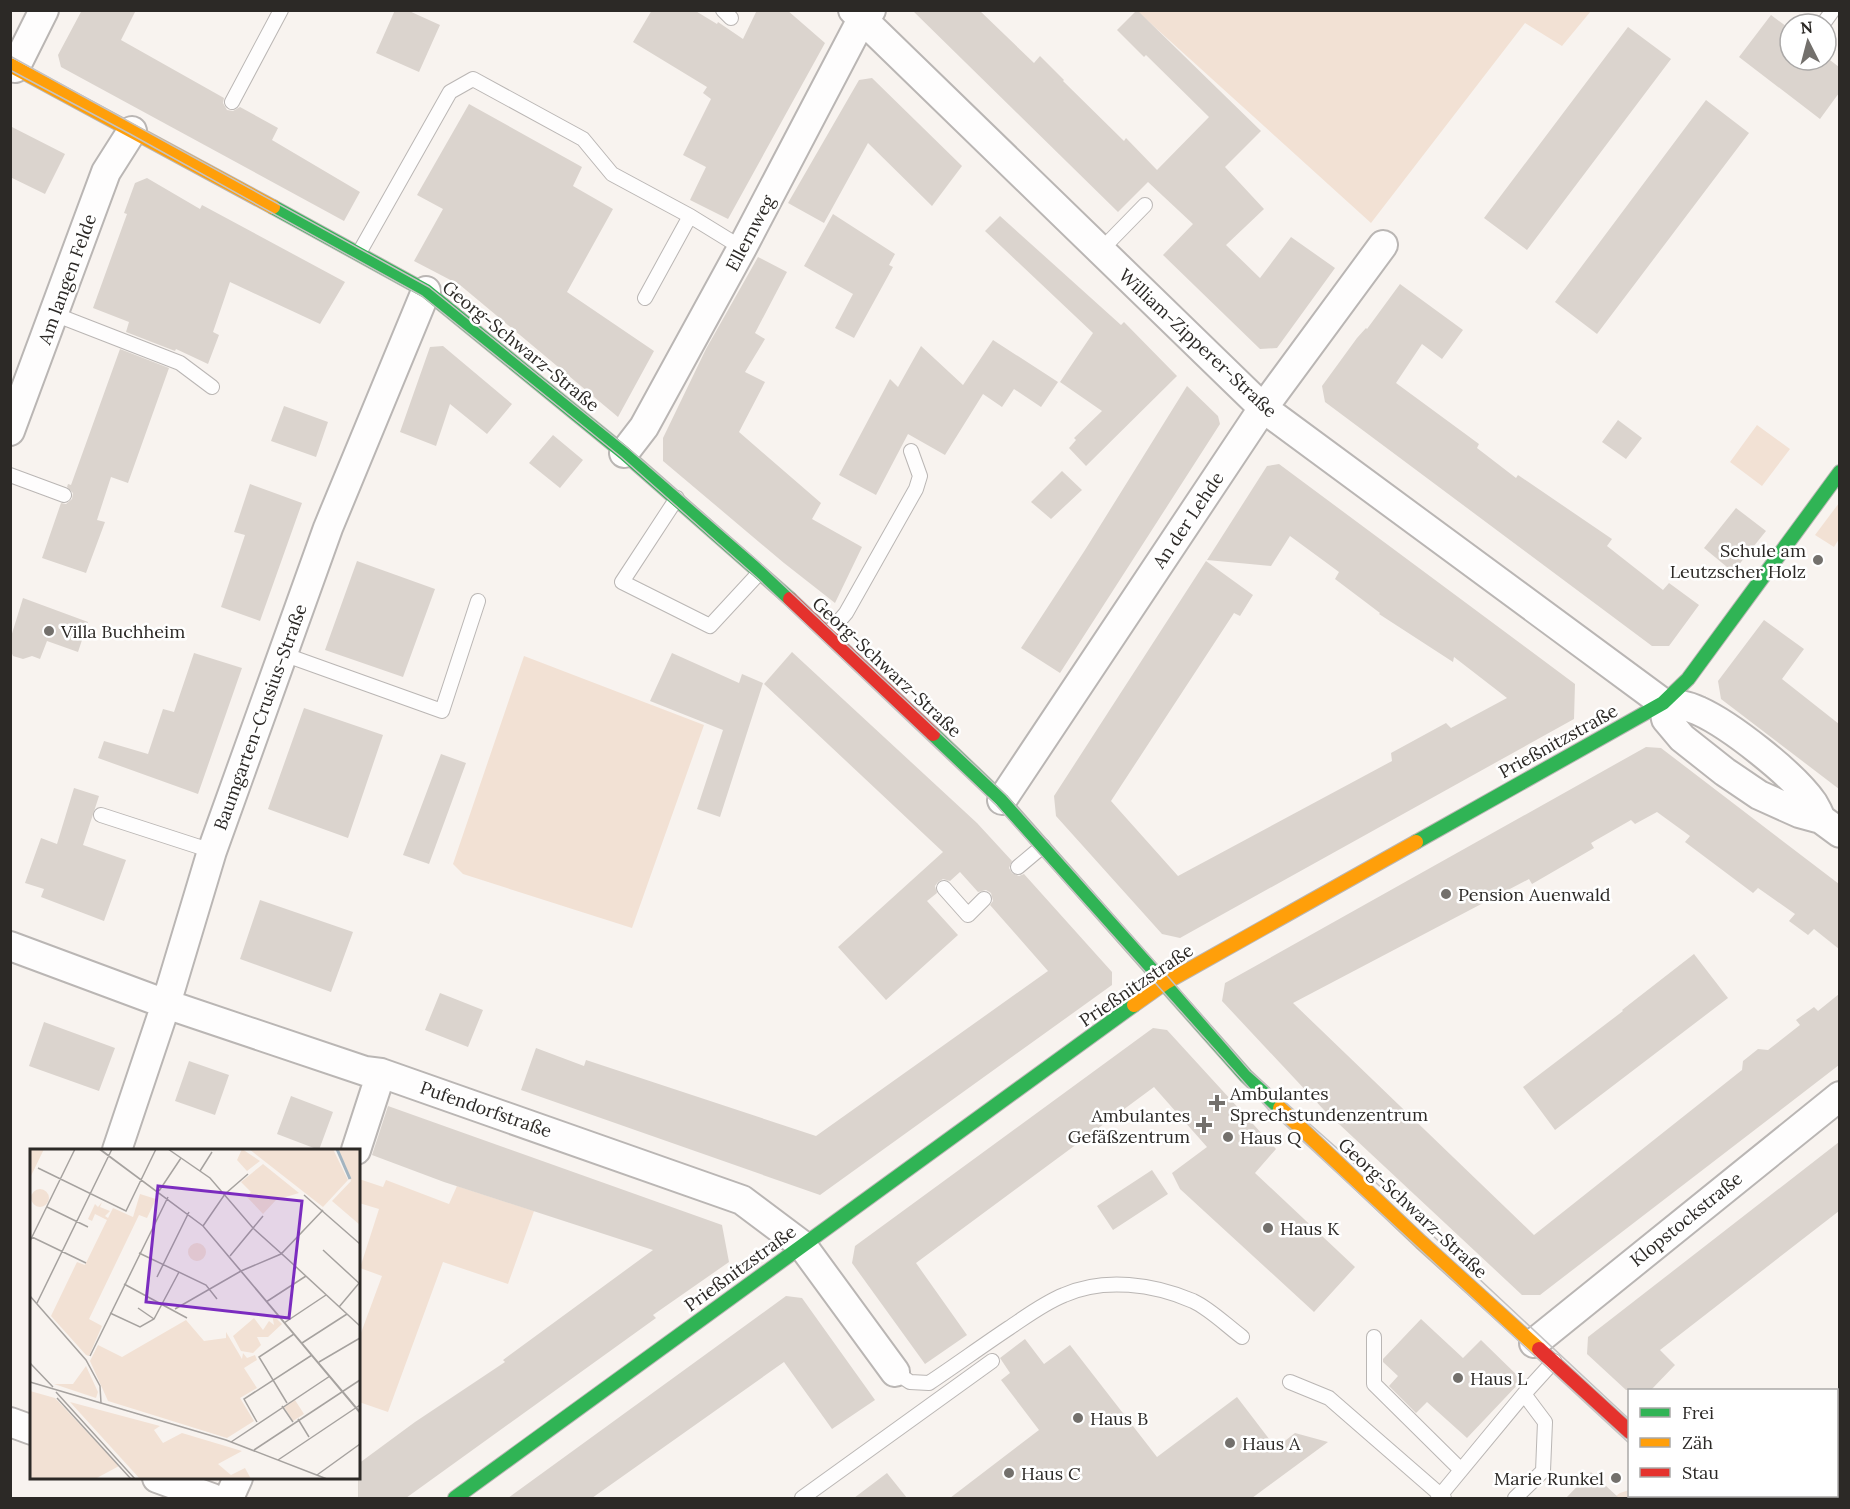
<svg xmlns="http://www.w3.org/2000/svg" width="1850" height="1509" font-family="Lora,serif">
  <style>
    .green { fill: #f2e1d4 }
    .building { fill: #dbd4ce }
    .lines { fill: none; stroke-linecap: round; stroke-linejoin: round }
    .lane-casing { stroke: #bab6b4; stroke-width: 16 }
    .street-casing { stroke: #bab6b4; stroke-width: 32 }
    .fast-casing { stroke: #bab6b4; stroke-width: 16 }
    .slow-casing { stroke: #bab6b4; stroke-width: 16 }
    .jam-casing { stroke: #bab6b4; stroke-width: 16 }
    .lane { stroke: #fefdfd; stroke-width: 14 }
    .street { stroke: #fefdfd; stroke-width: 28 }
    .fast { stroke: #30b455; stroke-width: 14 }
    .slow { stroke: #ff9f0a; stroke-width: 14 }
    .jam { stroke: #e5322d; stroke-width: 14 }
    .tram { stroke: #c5c3c3; stroke-width: 1.5 }
    .poi-dot { fill: #73706c; stroke: #fff; stroke-width: 2 }
    .labels { text-anchor: middle; dominant-baseline: central; stroke-width: 5; stroke-linejoin: round; paint-order: stroke }
    .street-label { font-size: 18px; fill: #2c2926; stroke: #fff }
    .poi-label { font-size: 18px; fill: #2c2926; stroke: #fff; text-anchor: start }
    .inset-river { fill: none; stroke: #a3b4c0; stroke-width: 3 }
    .inset-road { fill: none; stroke: #a6a29f; stroke-width: 1.5 }
    .view { fill: #7b2cbf; fill-opacity: 0.15; stroke: #7b2cbf; stroke-width: 3 }
    .inset-edge { fill: none; stroke: #2c2926; stroke-width: 3 }
  </style>
  <rect width="100%" height="100%" fill="#f8f3ef"/>
  <path class="green" d="M1137,11h454l-29,35 -37,-23 -154,200z
    M1757,425l33,24 -28,37 -32,-24z
    M1839,503v36l-5,8 -19,-12z
    M524,656l180,69 -72,203 -169,-54 -10,-10z
    M359,1179l24,8 3,-7 63,24 8,-18 77,25 -26,73 -65,-22 -55,150 -29,-10 -1,-61 24,-65 -22,-8 19,-59 -20,-6z
    M1629,1490l1,6h18l3,2h-38l7,-5z"/>
  <path class="building" d="M82,10h54l-15,30 103,58 -1,5 4,7 6,1 7,-4 38,21 -6,12 88,52 -16,29 -283,-154 -3,-12z
    M395,10h12l33,15 -21,47 -43,-19z
    M652,10h42l23,14 1,-2 25,17 14,-29h30l38,33 -97,176 -38,-19 16,-33 -23,-12 28,-56 -8,-6 4,-6 -74,-45z
    M912,10h67l55,53 6,-7 24,24 -1,1 61,60 2,-3 31,32 52,-53 -63,-62 -2,2 -27,-27 20,-20 124,121 -36,36 39,42 -38,36 34,33 31,-41 44,31 -58,80 -17,1 -97,-94 30,-31 -45,-42 -30,30z
    M1771,15l19,14v31h36v-3l13,10v26l-19,26 -81,-62z
    M1628,27l43,32 -144,191 -43,-32z
    M872,78l90,88 -30,40 -64,-63 -44,80 -36,-20 71,-123z
    M1706,100l43,33 -152,201 -42,-32z
    M469,104l113,63 -9,19 40,23 -46,83 87,59 -36,66 -158,-132 -46,-24 29,-52 -26,-14z
    M10,126l55,28 -20,40 -35,-17z
    M147,178l53,31 2,-4 143,77 -25,42 -90,-42 -17,50 6,3 -11,29 -32,-15 -1,2 -49,-19 3,-10 -36,-14 34,-94 -3,-1 11,-30z
    M833,214l62,40 -6,11 4,2 -39,71 -19,-10 18,-34 -49,-28z
    M1000,216l121,109 3,-3 53,54 -91,90 -17,-18 7,-8 -2,-2 28,-27 -42,-29 33,-49 -108,-102z
    M758,257l29,15 -32,61 10,6 -20,33 20,10 -26,50 82,71 -9,16 50,28 -27,56 -51,-40 -121,-102v-23l43,-89z
    M1400,284l63,46 -21,29 -20,-15 -26,39 83,61 -2,4 39,30 2,-3 94,64 -5,7 56,44 6,-7 30,22 -30,41h-17l-327,-244 -3,-16 35,-48 9,-10 1,1z
    M993,340l65,42 -17,25 -27,-18 -12,18 -19,-13 -38,61 -37,-21 -32,61 -37,-20 51,-96 8,8 23,-41 42,39z
    M443,346l69,58 -25,30 -37,-30 -14,42 -36,-14 30,-85z
    M120,349l49,19 -41,115 -17,-6 -14,43 8,2 -19,51 -44,-15 19,-55 5,1 6,-5 1,-6 -6,-6 1,-3 3,1z
    M1187,386l31,30 2,8 -160,249 -39,-25 64,-98z
    M284,406l44,16 -12,35 -45,-16z
    M1618,420l24,18 -16,21 -24,-17z
    M553,435l30,25 -23,28 -31,-25z
    M1279,464l296,220 -1,35 -394,219 -18,-4 -106,-118 -2,-20 152,-235 47,34 -13,21 -6,-3 -123,188 67,75 214,-115 -1,-8 55,-30 5,5 56,-30 -53,-41 -1,5 -74,-48 1,-1 -45,-34 4,-7 -49,-36 -19,30 -64,-6 60,-94z
    M1062,471l20,19 -31,29 -20,-17z
    M250,484l52,19 -42,118 -39,-14 24,-72 -11,-3z
    M1736,508l30,23 -33,41 -29,-24z
    M357,561l78,28 -32,88 -78,-27z
    M23,598l65,24 -10,30 -31,-11 -7,18 -8,-3 -9,3 -10,-3 -3,-7v-9z
    M1764,620l40,29 -22,30 57,45v65l-118,-90 -3,-18z
    M792,652l185,171 35,38 -3,7 3,5 7,3 5,-2 88,98v13l-292,210 -299,-105 15,-42 48,18 2,-6 230,76 232,-165 -58,-66 3,-4 -2,-8 -5,-3 -8,2 -18,-20 -10,9 -7,-2 -5,3 -3,4 2,7 -10,8 31,34 -72,65 -48,-53 105,-95 -179,-168z
    M194,653l48,15 -44,126 -100,-36 6,-17 44,13 15,-45 11,3z
    M672,653l67,30 3,-9 21,9 -43,134 -23,-8 26,-79 -73,-29z
    M304,708l79,27 -35,103 -80,-29z
    M1646,747l15,1 178,136v65l-25,-20 -6,6 -19,-14 6,-7 -37,-26 -5,5 -68,-51 5,-6 -33,-24 -22,12 -4,-4 -40,23 3,5 -62,36 -3,-5 -236,124 241,232 208,-165 1,-9 15,-12 10,1 32,-25 -4,-5 18,-13 4,4 21,-17v71l-299,230h-18l-198,-185 -102,-109 3,-18z
    M441,754l25,9 -37,101 -26,-9z
    M74,788l25,8 -16,49 43,15 -22,61 -63,-24 3,-8 -19,-6 16,-45 16,6z
    M260,900l93,32 -22,60 -91,-33z
    M1694,954l34,44 -173,132 -32,-43 100,-76 -1,-1z
    M440,993l43,17 -15,37 -43,-17z
    M44,1022l71,26 -16,43 -70,-25z
    M1153,1028l14,2 109,119 -21,24 100,94 -41,45 -134,-123 -8,-16 35,-26 -53,-60 -238,176 51,72 -42,29 -73,-101 3,-17z
    M189,1061l40,14 -14,40 -40,-14z
    M291,1096l42,16 -14,38 -42,-16z
    M388,1106l334,119 7,37 -76,53 3,3 -250,180h-48v-34l57,-42 90,-60 -2,-2 150,-110 -209,-68 -72,-27z
    M1839,1142v69l-179,139 15,15 -24,25h-25l-39,-36 1,-17z
    M1152,1170l16,24 -55,36 -16,-24z
    M786,1296l16,2 73,102 -43,29 -48,-67 -192,136h-84z
    M1421,1319l42,39 18,-18 41,40 -55,58 -40,-36 -11,11 -27,-27 9,-10 -15,-14v-3z
    M1025,1339l19,25 26,-19 87,112 80,-60 39,51 19,-15 33,9 -76,56h-302l89,-68 -38,-50 9,-7 -10,-15z
    M1591,1472l28,26h-53z
    M887,1473l20,25h-53z"/>
  <g class="lines">
    <defs>
      <path id="lane" d="M723,10l8,8
        M1823,24l10,-14
        M232,102l49,-92
        M1101,250l44,-45
        M359,253l91,-161 23,-13 110,60 29,35 78,42 52,32
        M645,298l45,-82
        M54,314l126,49 32,24
        M10,475l54,20
        M677,498l-55,84 88,44 49,-53
        M828,634l18,-21 70,-124 4,-13 -9,-25
        M283,654l159,57 36,-110
        M101,815l111,36
        M1018,867l25,-21
        M944,888l24,27 16,-16
        M1374,1337v47l87,86
        M895,1372l15,10 19,1c27,-18 53,-37 80,-55 18,-12 35,-25 55,-33 40,-18 90,-11 129,6 17,8 33,24 49,36
        M1290,1382l39,16 115,100
        M802,1498l190,-137
        M1438,1498l86,-104 30,-33
        M1515,1498l28,-27 2,-49 -21,-28"/>
      <path id="street" d="M853,10l410,398 400,295c12,1 24,2 36,8 31,14 94,63 114,92 3,5 6,11 8,16
        M15,68l29,-58
        M10,431l96,-259 26,-41
        M624,453l20,-26 98,-179 120,-229 9,-9
        M1663,703l3,16 16,19 43,34 34,23 40,18 22,6 19,14
        M1002,800l261,-392 120,-163
        M10,946l156,58 199,67 16,2 361,127 60,45 93,127
        M117,1150l49,-146 46,-153 116,-323 98,-237
        M356,1150l25,-77
        M1534,1343l306,-247
        M10,1422l22,8
        M157,1478l55,20
        M229,1498l9,-20"/>
      <path id="fast" d="M273,207l153,84 198,162 166,146
        M933,734l69,66 244,276 34,32
        M1416,842l247,-139 25,-24 152,-207
        M455,1498l679,-493"/>
      <path id="slow" d="M10,65l263,142
        M1134,1005l31,-22 251,-141
        M1280,1108l141,134 118,107
        M1697,1496l3,2"/>
      <path id="jam" d="M790,599l143,135
        M1539,1349l91,83"/>
    </defs>
    <use href="#lane" class="lane-casing"/>
    <use href="#street" class="street-casing"/>
    <use href="#fast" class="fast-casing"/>
    <use href="#slow" class="slow-casing"/>
    <use href="#jam" class="jam-casing"/>
    <use href="#lane" class="lane"/>
    <use href="#street" class="street"/>
    <use href="#fast" class="fast"/>
    <use href="#slow" class="slow"/>
    <use href="#jam" class="jam"/>
    <path class="tram" d="M10,56l419,231 199,161 131,114 247,233 165,185 79,91 133,118 247,231
      M10,70l120,64 292,162 199,161 135,120 240,228 272,304 362,335
      M1684,1496l4,2
      M1710,1496l3,2"/>
  </g>
  <g class="poi-dot">
    <circle cx="1818" cy="560" r="6"/>
    <circle cx="49" cy="631" r="6"/>
    <circle cx="1446" cy="894" r="6"/>
    <path d="M1214 1094h6v6h6v6h-6v6h-6v-6h-6v-6h6z"/>
    <path d="M1201 1116h6v6h6v6h-6v6h-6v-6h-6v-6h6z"/>
    <circle cx="1228" cy="1137" r="6"/>
    <circle cx="1268" cy="1228" r="6"/>
    <circle cx="1458" cy="1378" r="6"/>
    <circle cx="1078" cy="1418" r="6"/>
    <circle cx="1230" cy="1443" r="6"/>
    <circle cx="1009" cy="1473" r="6"/>
    <circle cx="1616" cy="1478" r="6"/>
  </g>
  <g class="labels">
    <g class="street-label">
      <text transform="translate(750 233) rotate(-62)">Ellernweg</text>
      <text transform="translate(67 279) rotate(-70)">Am langen Felde</text>
      <text transform="translate(1198 343) rotate(43)">William-Zipperer-Straße</text>
      <text transform="translate(521 346) rotate(39)">Georg-Schwarz-Straße</text>
      <text transform="translate(1188 520) rotate(-56)">An der Lehde</text>
      <text transform="translate(887 667) rotate(43)">Georg-Schwarz-Straße</text>
      <text transform="translate(260 717) rotate(-70)">Baumgarten-Crusius-Straße</text>
      <text transform="translate(1558 741) rotate(-29)">Prießnitzstraße</text>
      <text transform="translate(1136 985) rotate(-34)">Prießnitzstraße</text>
      <text transform="translate(486 1109) rotate(19)">Pufendorfstraße</text>
      <text transform="translate(1413 1208) rotate(43)">Georg-Schwarz-Straße</text>
      <text transform="translate(1686 1219) rotate(-39)">Klopstockstraße</text>
      <text transform="translate(740 1268) rotate(-36)">Prießnitzstraße</text>
    </g>
    <g class="poi-label">
      <text x="1806" y="550" text-anchor="end">Schule am<tspan x="1806" dy="21">Leutzscher Holz</tspan></text>
      <text x="61" y="631">Villa Buchheim</text>
      <text x="1458" y="894">Pension Auenwald</text>
      <text x="1230" y="1093">Ambulantes<tspan x="1230" dy="21">Sprechstundenzentrum</tspan></text>
      <text x="1190" y="1115" text-anchor="end">Ambulantes<tspan x="1190" dy="21">Gefäßzentrum</tspan></text>
      <text x="1240" y="1137">Haus Q</text>
      <text x="1280" y="1228">Haus K</text>
      <text x="1470" y="1378">Haus L</text>
      <text x="1090" y="1418">Haus B</text>
      <text x="1242" y="1443">Haus A</text>
      <text x="1021" y="1473">Haus C</text>
      <text x="1604" y="1478" text-anchor="end">Marie Runkel</text>
    </g>
  </g>
  <g transform="translate(30 1149)">
    <rect width="330" height="330" fill="#f8f3ef"/>
    <path d="M0,0h14l-14,29zM212,0l18,12 -13,10 -10,-11zM219,0h84l15,31 -25,27zM308,0h22v76l-28,-24 19,-20zM233,15l36,29 -23,7 -13,14 -17,-18 5,-4 -10,-10zM1 49a9 9 0 1 1 18 0a9 9 0 1 1-18 0ZM110,45l16,5 -9,19 -8,-3 -50,104 13,7 -13,30 -3,-1 -35,-39 26,-54 8,3 22,-45 -12,-6 -3,7 -4,-2 7,-15 3,3 4,-5 -2,5 10,4 -5,5 3,2 5,-10 20,9zM158 103a9 9 0 1 1 18 0a9 9 0 1 1-18 0ZM242,165l10,10 -14,13h-11l4,8 -8,8 -12,-2 -8,-15 21,-18 9,12 6,-9 5,4zM156,171l18,21 22,-3v-6l16,27 1,-6 4,5 8,-3 2,5 -13,8 13,20 -17,10 14,23 -27,17 -119,-37 -18,-40 8,-16 24,12zM56,217l12,26 -2,6 -42,-14h19zM0,242l25,7 64,68 -24,13h-65zM265,251l9,14 -11,7 -9,-14zM40,253l90,24 -6,4 9,13 19,-10 60,18 -24,13 13,11 14,-7 6,11h-111z" fill="#f2e1d4"/>
    <path class="inset-river" d="M307,0l13,30"/>
    <path class="inset-road" d="M69,0l104,77 157,187M70,0l103,77 157,186M138,0l42,29 43,50 40,36M8,19l88,43 30,-62M170,22l12,-19M129,42l22,-33M274,46l56,49M17,58l41,20M173,77l22,-32 23,-20M2,88l54,26M0,92l45,-92M293,101l37,34M109,104l67,32 11,14M252,105l78,72M200,107l33,-40M127,128l32,-65M94,135l63,34M0,147l56,64 14,26 1,17M236,153l40,-26M7,154l75,-154M309,158l21,-25M108,159l16,11M145,160l66,-38 40,-17 42,-44M80,164l30,14 14,-8 25,-47M254,174l42,-28M272,194l45,-29M60,207l78,-159M289,213l41,-24M0,214l23,24M0,233l196,58 101,39M26,243l79,87M27,249l74,81M257,254l-28,-46 35,-23M252,257l11,16M268,270l11,18M227,273l-13,-23 68,-44M201,293l99,-66M224,301l106,-70M248,311l82,-55M287,326l43,-31"/>
    <path class="view" d="M128,37l144,15 -13,117 -143,-16z"/>
    <rect width="330" height="330" class="inset-edge"/>
  </g>
  <rect width="1850" height="1509" fill="none" stroke="#2c2926" stroke-width="24"/>
  <rect x="1628" y="1389" width="210" height="108" fill="#ffffff" stroke="#aba9a8" stroke-width="1.5"/>
  <rect x="1640" y="1408" width="30" height="9" fill="#30b455" stroke="#aba9a8" stroke-width="1.5"/>
  <text x="1682" y="1419" font-size="18" fill="#2c2926">Frei</text>
  <rect x="1640" y="1438" width="30" height="9" fill="#ff9f0a" stroke="#aba9a8" stroke-width="1.5"/>
  <text x="1682" y="1449" font-size="18" fill="#2c2926">Zäh</text>
  <rect x="1640" y="1468" width="30" height="9" fill="#e5322d" stroke="#aba9a8" stroke-width="1.5"/>
  <text x="1682" y="1479" font-size="18" fill="#2c2926">Stau</text>
  <g transform="translate(1808 42) rotate(354)"><circle r="28" fill="#ffffff" stroke="#aba9a8" stroke-width="1.5"/>
  <path d="M0-4.5L10 22L0 15L-10 22Z" fill="#73706c"/>
  <text y="-9" font-size="16" font-weight="bold" text-anchor="middle" fill="#2c2926">N</text>
  </g>
</svg>
